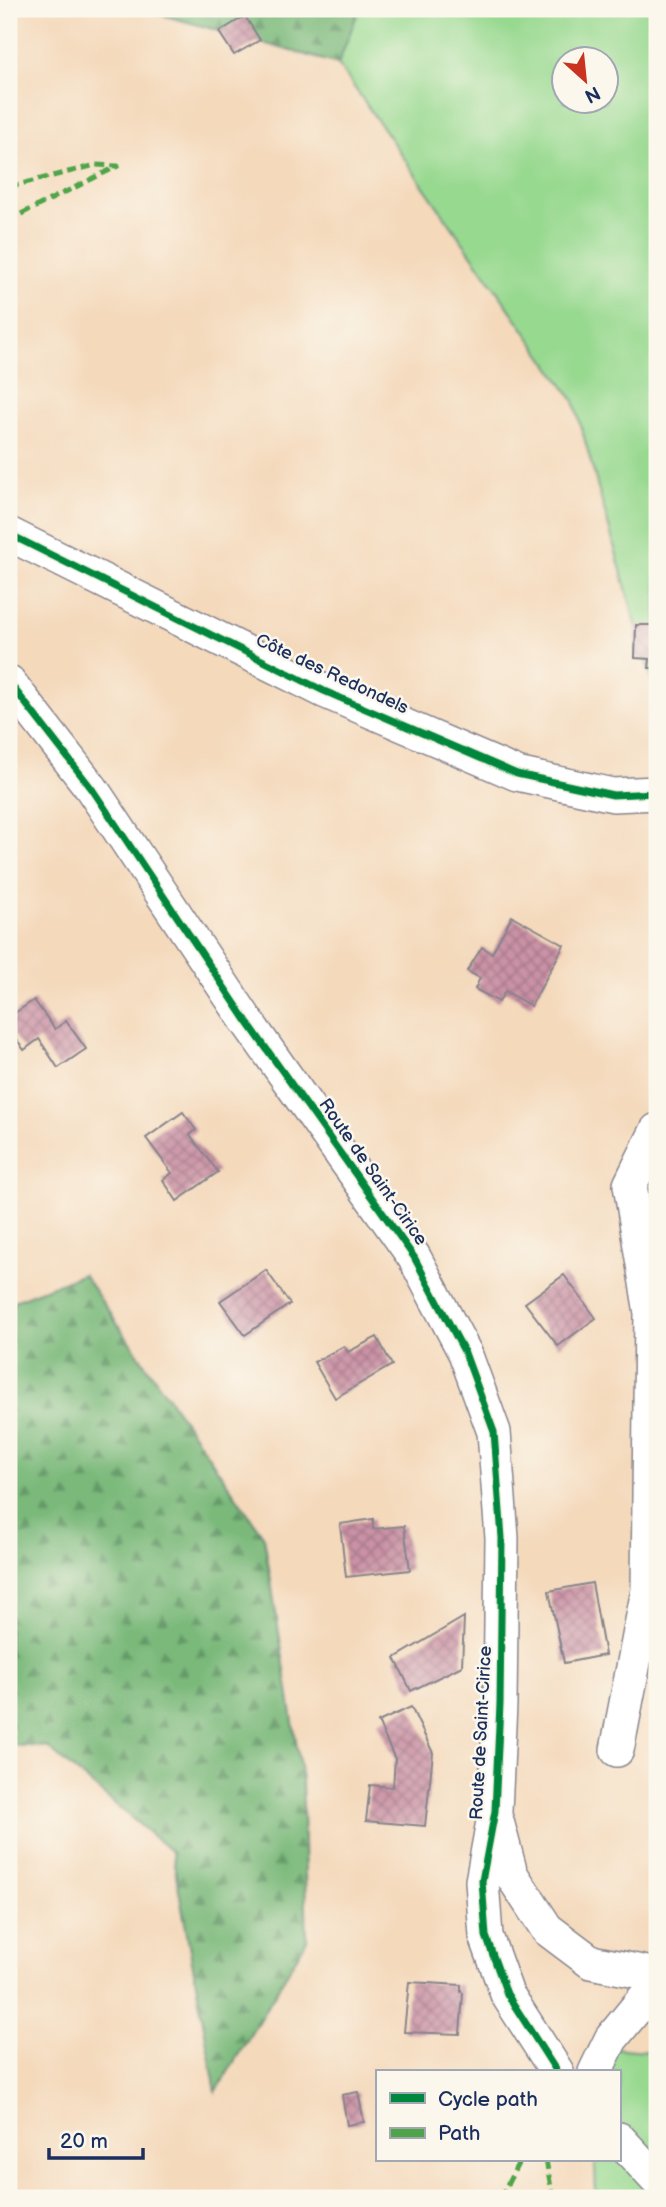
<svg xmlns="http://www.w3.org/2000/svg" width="666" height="2207" font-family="'Balsamiq Sans',sans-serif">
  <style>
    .green { fill: #98d990; stroke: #5a8477; stroke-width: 2; fill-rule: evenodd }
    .forest { fill: url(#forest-firs); stroke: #4a746c; stroke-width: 2 }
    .building { fill: url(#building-cross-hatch) }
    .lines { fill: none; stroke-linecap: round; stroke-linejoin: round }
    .street-casing { stroke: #88848c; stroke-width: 36 }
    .street { stroke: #fff; stroke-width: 33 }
    .quiet { stroke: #4fa44a; stroke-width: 5; stroke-dasharray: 10 5; stroke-linecap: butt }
    .cycleway-casing { stroke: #fbf7ec; stroke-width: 11 }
    .cycleway { stroke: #00873e; stroke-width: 7 }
    .labels { text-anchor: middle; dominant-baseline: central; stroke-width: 5; stroke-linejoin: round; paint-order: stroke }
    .street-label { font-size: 18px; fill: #1b2f5e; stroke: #fbf7ec }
  </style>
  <defs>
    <pattern id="forest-firs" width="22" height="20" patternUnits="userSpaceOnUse" patternTransform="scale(1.75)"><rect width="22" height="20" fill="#7ab97a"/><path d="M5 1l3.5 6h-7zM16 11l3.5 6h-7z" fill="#639767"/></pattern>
    <pattern id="building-cross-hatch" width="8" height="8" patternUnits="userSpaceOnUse" patternTransform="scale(1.75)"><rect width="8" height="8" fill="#cb92a5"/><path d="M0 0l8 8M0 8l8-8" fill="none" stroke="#a4788a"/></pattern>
  </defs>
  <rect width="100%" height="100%" fill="#fbf7ec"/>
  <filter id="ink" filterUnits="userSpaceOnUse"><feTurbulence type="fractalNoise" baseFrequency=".0143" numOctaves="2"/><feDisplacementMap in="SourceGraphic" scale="14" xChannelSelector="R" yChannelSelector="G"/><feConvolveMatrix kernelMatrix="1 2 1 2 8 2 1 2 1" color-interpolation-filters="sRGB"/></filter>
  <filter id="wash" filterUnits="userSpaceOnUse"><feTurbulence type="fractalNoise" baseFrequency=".00686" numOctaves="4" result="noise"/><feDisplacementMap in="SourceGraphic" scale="28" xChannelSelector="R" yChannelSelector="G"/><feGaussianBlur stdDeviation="1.57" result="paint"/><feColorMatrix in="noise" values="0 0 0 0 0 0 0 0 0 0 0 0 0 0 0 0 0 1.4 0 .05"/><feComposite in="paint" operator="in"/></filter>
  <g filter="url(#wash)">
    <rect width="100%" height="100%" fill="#f4d9bb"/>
    <path class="green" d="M359,9h298v691l-83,-299 -236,-337zM564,60h42v42h-42z
      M590,2046l67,6v146h-61l-1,-38h24v-88h-28z"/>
    <path class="forest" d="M141,9h218l-21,55z
      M83,1274l181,263 38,242 5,161 -91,152 -44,-240 -125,-105 -38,-2v-442z"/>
    <g id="blocks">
      <path class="building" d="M245,16l15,24 -26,15 -15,-23z
        M636,625h20l1,43h-8l1,-9 -15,-1z
        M512,916l52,29 -33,61 -26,-15 -6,11 -24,-13 5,-11 -13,-7 15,-24 10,6z
        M34,1000l21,29 11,-8 20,28 -28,19 -19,-29 -15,11 -15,-22v-11z
        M183,1112l13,18 -6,5 28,37 -41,29 -14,-21 9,-7 -26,-35z
        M266,1270l24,34 -45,31 -25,-34z
        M564,1275l32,43 -38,28 -33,-43z
        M377,1337l15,28 -57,33 -21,-36 30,-16 4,6z
        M373,1519v10l31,-3 6,44 -64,7 -6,-53z
        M592,1583l13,72 -41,8 -15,-72z
        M464,1617l-2,49 -51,25 -16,-33z
        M411,1707l22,46 -8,73 -59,-5 4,-36 23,2 2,-28 -17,-37z
        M409,1982l52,3v7l2,1 -3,41 -56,-2z
        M358,2092l6,30 -17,3 -5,-30z"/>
    </g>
  </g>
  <g filter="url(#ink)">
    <use href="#blocks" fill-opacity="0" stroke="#88848c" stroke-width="2"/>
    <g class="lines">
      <defs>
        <path id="street" d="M9,534l315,157 193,83 96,21 44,-2
          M9,682l83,107 154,231 168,237 51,96 29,79 8,106 -2,166 -5,107 -13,70 4,55 21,58 50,78
          M617,1750l31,-160 3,-277 -21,-128 27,-55
          M497,1821l14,53 36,55 44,33 66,13
          M595,2072l16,-33 46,-56
          M619,2139l38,41"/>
      </defs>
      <use href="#street" class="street-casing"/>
      <use href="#street" class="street"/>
      <path class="quiet" d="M9,187l87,-22 22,1 -109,54
        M546,2160l7,38
        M500,2198l20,-38"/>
      <defs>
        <path id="cycleway" d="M9,534l315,157 193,83 96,21 44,-2
          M9,682l83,107 154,231 168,237 51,96 29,79 8,106 -2,166 -5,107 -13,70 4,55 21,58 50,78"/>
      </defs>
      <use href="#cycleway" class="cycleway-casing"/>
      <use href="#cycleway" class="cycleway"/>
    </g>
  </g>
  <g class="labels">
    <g class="street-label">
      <text transform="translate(332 674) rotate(25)">Côte des Redondels</text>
      <text transform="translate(373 1172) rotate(55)">Route de Saint-Cirice</text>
      <text transform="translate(481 1733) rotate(-87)">Route de Saint-Cirice</text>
    </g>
  </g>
  <rect width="666" height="2207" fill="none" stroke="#fbf7ec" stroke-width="35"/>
  <rect x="376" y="2070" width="245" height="91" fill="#fbf7ec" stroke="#a1a7b3" stroke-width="2"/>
  <rect x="390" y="2093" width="35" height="10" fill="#00873e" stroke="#a1a7b3" stroke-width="2"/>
  <text x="438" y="2106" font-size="21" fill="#1b2f5e">Cycle path</text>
  <rect x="390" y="2128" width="35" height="10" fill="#4fa44a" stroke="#a1a7b3" stroke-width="2"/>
  <text x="438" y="2140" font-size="21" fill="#1b2f5e">Path</text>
  <g transform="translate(585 80) rotate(153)"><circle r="33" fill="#fbf7ec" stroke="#a1a7b3" stroke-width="2"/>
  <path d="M0-5L12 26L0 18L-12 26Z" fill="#c8321e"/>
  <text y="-10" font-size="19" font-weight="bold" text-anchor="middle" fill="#1b2f5e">N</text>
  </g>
  <path d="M49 2148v10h94v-10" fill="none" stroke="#1b2f5e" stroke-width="3.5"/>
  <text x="60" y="2148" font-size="21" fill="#1b2f5e" stroke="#fbf7ec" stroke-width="5" paint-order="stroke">20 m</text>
</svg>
